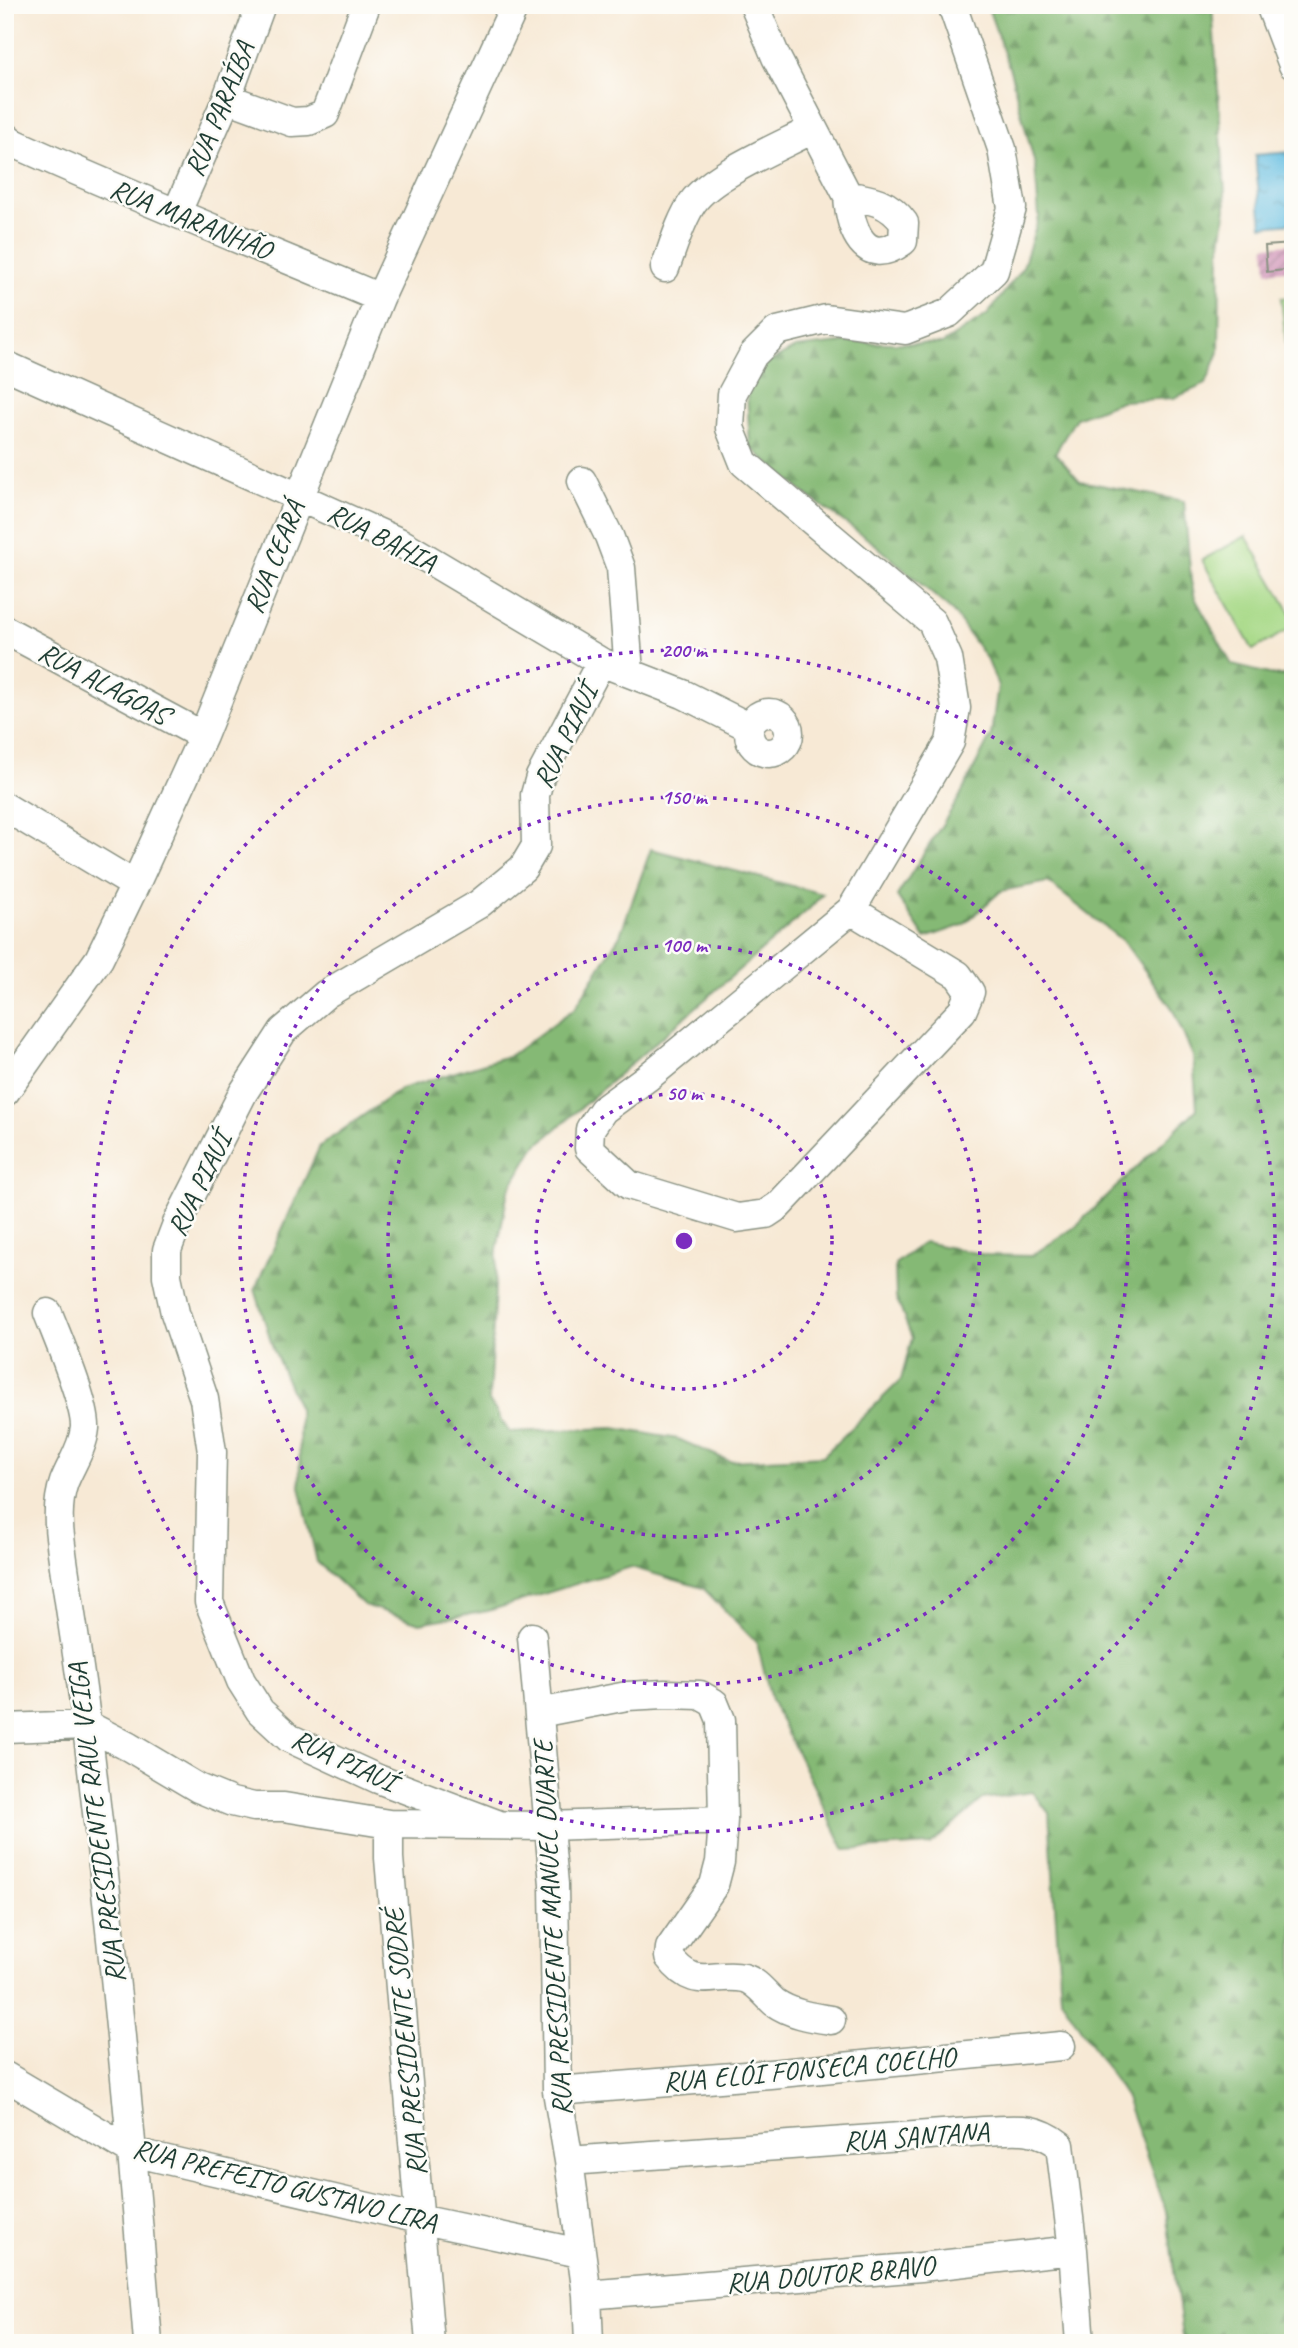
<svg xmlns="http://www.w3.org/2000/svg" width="1298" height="2348" font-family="Caveat,sans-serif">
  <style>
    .grass { fill: #a7d987; stroke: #638b5e; stroke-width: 2 }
    .forest { fill: url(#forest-firs); stroke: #527b54; stroke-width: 2 }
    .water { fill: url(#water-ripples); stroke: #417d8a; stroke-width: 2 }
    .building { fill: url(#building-hatch) }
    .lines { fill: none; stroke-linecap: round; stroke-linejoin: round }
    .minor-casing { stroke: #8b9384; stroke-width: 31 }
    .minor { stroke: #fff; stroke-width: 28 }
    .ring { fill: none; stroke: #7b2cbf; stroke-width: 3.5; stroke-dasharray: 3.5 7 }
    .labels { text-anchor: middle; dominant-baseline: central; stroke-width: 5; stroke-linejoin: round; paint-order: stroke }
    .street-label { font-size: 28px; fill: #1f3d34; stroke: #fdfcf7 }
    .centre { fill: #7b2cbf; stroke: #fdfcf7; stroke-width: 3.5 }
    .ring-label { font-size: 21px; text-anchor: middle; font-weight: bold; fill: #7b2cbf; stroke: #fdfcf7; stroke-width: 5; stroke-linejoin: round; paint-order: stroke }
  </style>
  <defs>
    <pattern id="forest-firs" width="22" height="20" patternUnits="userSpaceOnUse" patternTransform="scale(1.75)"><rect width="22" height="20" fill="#85b974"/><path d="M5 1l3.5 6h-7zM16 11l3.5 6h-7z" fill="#6c9860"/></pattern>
    <pattern id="water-ripples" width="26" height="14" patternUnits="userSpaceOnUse" patternTransform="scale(1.75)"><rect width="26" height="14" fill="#63bde1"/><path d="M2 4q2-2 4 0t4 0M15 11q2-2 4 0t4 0" fill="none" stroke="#519bb7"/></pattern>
    <pattern id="building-hatch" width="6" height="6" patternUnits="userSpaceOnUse" patternTransform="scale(1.75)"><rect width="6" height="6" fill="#d093b7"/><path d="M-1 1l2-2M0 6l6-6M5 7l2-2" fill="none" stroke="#a87996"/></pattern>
  </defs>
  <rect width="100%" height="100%" fill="#fdfcf7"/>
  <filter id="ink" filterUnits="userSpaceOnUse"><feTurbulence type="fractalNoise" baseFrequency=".0143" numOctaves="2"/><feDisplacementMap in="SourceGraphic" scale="14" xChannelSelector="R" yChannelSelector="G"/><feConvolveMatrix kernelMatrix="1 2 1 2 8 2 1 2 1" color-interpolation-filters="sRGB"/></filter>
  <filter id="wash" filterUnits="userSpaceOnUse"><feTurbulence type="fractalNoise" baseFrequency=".00686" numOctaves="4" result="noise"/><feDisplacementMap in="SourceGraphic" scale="28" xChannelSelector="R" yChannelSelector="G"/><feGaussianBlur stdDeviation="1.57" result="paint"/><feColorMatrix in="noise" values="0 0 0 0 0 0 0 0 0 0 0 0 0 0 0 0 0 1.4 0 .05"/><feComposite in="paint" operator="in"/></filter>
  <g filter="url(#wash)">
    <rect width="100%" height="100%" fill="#f7e9d5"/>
    <path class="grass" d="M1293,297v83h-3l-9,-82z
      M1246,536l47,81v10l-40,23 -51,-90z"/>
    <path class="forest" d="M987,5h225l14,203 -6,43 -1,101 -13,32 -32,14 -53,3 -45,17 -21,35 25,28 104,20 7,80 4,17 37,67 41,10h20v1668h-109l-18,-132 -40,-113 -65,-100 -12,-185 -17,-21 -49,7 -53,46 -85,5 -74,-150 -14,-57 -54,-55 -72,-21 -143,44 -68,12 -56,-18 -47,-43 -17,-75 -1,-78 -26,-61 -18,-59 65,-143 81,-57 110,-34 64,-47 45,-73 31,-86 172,45 -14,15 -276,240 -25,42 -11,59 -8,151 20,31 105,-4 64,11 51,22 94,-5 78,-76 11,-42 -16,-41 -1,-33 29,-22 62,13 45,1 44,-29 122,-118 -4,-53 -21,-48 -48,-66 -76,-60 -47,9 -38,34 -38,13 -28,-42 62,-98 32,-63 7,-49 -10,-25 -35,-49 -77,-67 -72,-52 -54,-46 -4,-72 49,-27 53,-6 94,2 46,-30 35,-47 16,-50 -4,-52 -25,-95z"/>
    <path class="water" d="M1291,152l2,71 -31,3 -7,-71z"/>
    <g id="blocks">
      <path class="building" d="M1293,244v25l-26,3 -2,-26z"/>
    </g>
  </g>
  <g filter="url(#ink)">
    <use href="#blocks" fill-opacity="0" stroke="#8b9384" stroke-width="2"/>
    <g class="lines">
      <defs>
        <path id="minor" d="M754,5l22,52 72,139c2,32 16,74 55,45l1,-18c-15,-21 -33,-24 -56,-27
          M1270,5l23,60
          M227,98l65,24 17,-1 16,-7 41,-109
          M5,136l9,7c120,55 244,103 366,155
          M177,212l50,-114 34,-93
          M665,268c8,-21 15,-47 28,-66 20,-28 88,-56 120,-73
          M5,365l396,178 200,119 82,32 66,33
          M582,481l27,55 12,32 8,104
          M5,630l198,106
          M749 733a20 20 0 1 1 40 0a20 20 0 1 1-40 0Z
          M5,807l130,78
          M851,910l107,65 12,17 -8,19 -184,195 -12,8 -29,4 -108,-33 -40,-37 1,-19 13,-19 45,-33 203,-167 99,-168 6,-34 -8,-50 -16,-36 -188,-159 -14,-35 2,-34 21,-39 24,-24 49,-12 79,11 44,-17 45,-42 18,-63 -10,-59 -50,-144
          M5,1092l94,-133 36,-74 68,-149 177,-438 135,-293
          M48,1313c10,26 38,90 37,115 -2,20 -14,36 -21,54 -7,20 -6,43 -3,63 8,61 19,122 26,183 25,205 45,409 61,615
          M532,1637l22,247 3,207 12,70 18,134 2,48
          M539,1713l88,-17 38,-2 35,1 14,8 7,17 2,100 -3,42 -6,23 -44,63 -1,9c27,36 44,14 75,21 12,3 21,16 30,24 17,12 37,15 57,18
          M5,1728l82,-3 42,22 69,41 34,14 22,5h30l105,17 159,2 175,-6
          M389,1824v34l41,485
          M497,1824l-119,-45 -89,-41 -29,-27 -19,-30 -32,-79 3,-150 -8,-53 -29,-86 -8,-37v-26l11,-29 65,-128 40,-62 43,-37 153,-90 44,-36 13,-22 -1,-51 5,-18 61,-115
          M5,2076l128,76 286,67 161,34
          M557,2091l213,-17 291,-28
          M569,2161l415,-30c32,-1 50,-6 76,14l13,105 7,93
          M587,2295l334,-28 152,-17"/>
      </defs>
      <use href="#minor" class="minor-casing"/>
      <use href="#minor" class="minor"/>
    </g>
  </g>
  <g class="ring">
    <circle cx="684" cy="1241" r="148"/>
    <circle cx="684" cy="1241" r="296"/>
    <circle cx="684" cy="1241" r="444"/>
    <circle cx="684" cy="1241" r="591"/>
  </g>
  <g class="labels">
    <g class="street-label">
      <text transform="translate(219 109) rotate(-68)">RUA PARAÍBA</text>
      <text transform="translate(191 219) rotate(22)">RUA MARANHÃO</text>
      <text transform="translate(382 537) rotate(27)">RUA BAHIA</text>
      <text transform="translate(274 557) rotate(-68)">RUA CEARÁ</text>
      <text transform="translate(104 683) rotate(28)">RUA ALAGOAS</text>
      <text transform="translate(565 736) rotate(-64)">RUA PIAUÍ</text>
      <text transform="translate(199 1184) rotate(-64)">RUA PIAUÍ</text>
      <text transform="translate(344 1760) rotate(25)">RUA PIAUÍ</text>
      <text transform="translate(96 1823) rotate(-97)">RUA PRESIDENTE RAUL VEIGA</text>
      <text transform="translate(552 1928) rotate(-93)">RUA PRESIDENTE MANUEL DUARTE</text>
      <text transform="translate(405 2042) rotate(-95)">RUA PRESIDENTE SODRÉ</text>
      <text transform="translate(809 2069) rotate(-5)">RUA ELÓI FONSECA COELHO</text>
      <text transform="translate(916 2136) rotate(-4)">RUA SANTANA</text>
      <text transform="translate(285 2185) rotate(14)">RUA PREFEITO GUSTAVO LIRA</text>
      <text transform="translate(830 2274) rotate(-5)">RUA DOUTOR BRAVO</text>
    </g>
  </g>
  <circle cx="684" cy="1241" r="10" class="centre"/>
  <g class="ring-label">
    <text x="684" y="657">200 m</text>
    <text x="684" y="804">150 m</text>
    <text x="684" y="952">100 m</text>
    <text x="684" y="1100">50 m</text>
  </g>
  <rect width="1298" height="2348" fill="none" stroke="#fdfcf7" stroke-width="28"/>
</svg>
